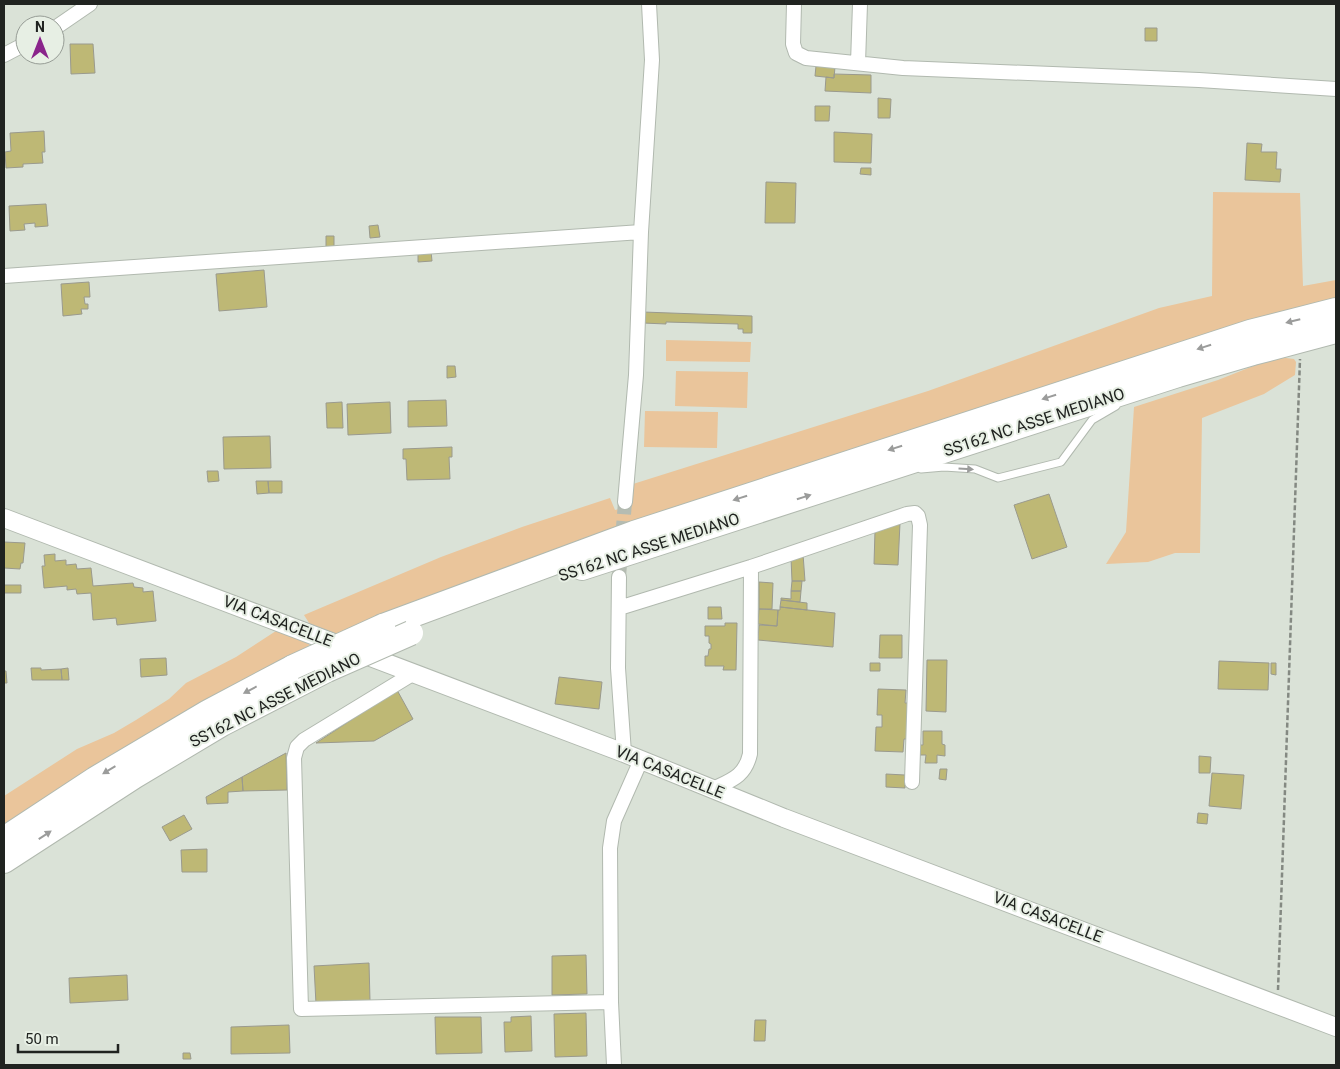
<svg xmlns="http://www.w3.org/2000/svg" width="1340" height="1069" font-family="Roboto,sans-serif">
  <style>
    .green { fill: #eac59b }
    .building { fill: #beb875; stroke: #9a9a8e }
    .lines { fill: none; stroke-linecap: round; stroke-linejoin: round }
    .minor-tunnel { stroke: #b5bcb2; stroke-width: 14; stroke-dasharray: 14 7; stroke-linecap: butt }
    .service-casing { stroke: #b1b9af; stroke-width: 9 }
    .minor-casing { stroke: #b1b9af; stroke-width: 16 }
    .tertiary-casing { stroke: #b1b9af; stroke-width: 20 }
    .trunk-casing { stroke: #b1b9af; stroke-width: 26 }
    .path { stroke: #848982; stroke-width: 2.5; stroke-dasharray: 5 2.5; stroke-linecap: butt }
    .service { stroke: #fff; stroke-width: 7 }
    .minor { stroke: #fff; stroke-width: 14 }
    .tertiary { stroke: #fff; stroke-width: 18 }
    .trunk { stroke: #fff; stroke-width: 24 }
    .trunk-bridge-casing { stroke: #b1b9af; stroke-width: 26; stroke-linecap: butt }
    .trunk-bridge { stroke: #fff; stroke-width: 24 }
    .oneway { fill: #9b9c9b }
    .labels { text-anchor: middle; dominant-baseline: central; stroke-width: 4; stroke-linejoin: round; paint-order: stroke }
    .street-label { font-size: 16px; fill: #202320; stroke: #e7efe4 }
  </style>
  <rect width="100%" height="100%" fill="#dae2d7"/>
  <path class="green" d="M1213,192l87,1 3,93 33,-6v20l-999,336 -26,-10 -7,-11 137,-58 81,-30 88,-29 5,12 16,-4 2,-22 295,-93 231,-83 53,-12z
    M666,340l85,2 -1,20 -84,-1z
    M1286,358l8,1 2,3 -1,13 -31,19 -62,24 -2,135h-25l-27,9 -42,2 20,-32 8,-125 84,-27 53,-21z
    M676,371l72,1 -1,36 -72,-2z
    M645,411l73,1 -1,36 -73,-1z
    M279,629l11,3 20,13 -107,59 -199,122v-30l73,-47 37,-16 22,-13 33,-21 17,-16 50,-26z"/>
  <path class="building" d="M1145,28h12v13h-12z
    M70,44h23l2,29 -24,1z
    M816,66l19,1 -1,11 -19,-2z
    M834,74l37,1v18l-46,-2 1,-14 8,1z
    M878,98l13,1 -1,19h-12z
    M815,106h15l-1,15h-14z
    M44,131l1,21h-3l1,11 -20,1v3l-17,1 -1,-16 6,-1 -1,-18z
    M834,132l38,2 -1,29 -37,-1z
    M1247,143l15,1 -1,8h16l-1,17h5l-1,13 -35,-2z
    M861,168h10v7l-11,-1z
    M766,182l30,1 -1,40h-30z
    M46,204l2,22 -13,1v-4l-11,1 1,6 -15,1 -1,-25z
    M378,225l2,12 -10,1 -1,-12z
    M326,236h8v11h-8z
    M431,251l1,10 -14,1v-10z
    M264,270l3,37 -48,4 -3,-37z
    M89,282l1,15h-6l1,7h3v5h-7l1,5 -19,2 -2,-32z
    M643,312l109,4v17h-9v-4h-5v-5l-72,-2v2l-23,-1z
    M447,366h8l1,11 -9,1z
    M446,400l1,26 -39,1v-26z
    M342,402l1,26h-16l-1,-25z
    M390,402l1,31 -43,2 -1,-31z
    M270,436l1,32 -47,1 -1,-32z
    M452,447v10h-3l1,22 -43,1 -1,-21h-3v-10z
    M207,471h11l1,10 -11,1z
    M256,481h12l1,12 -12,1z
    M268,481h14v12h-13z
    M1049,494l18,53 -35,12 -18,-54z
    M900,523l-2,42 -24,-1 1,-33z
    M4,542l21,1 -2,20h-2l-1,6 -16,-1z
    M55,554v7l11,-1v5l10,-1 1,5 14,-1 2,18 40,-3 1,4 9,1v4l10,-1 3,30 -39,4 -1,-7 -23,2 -2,-27 -14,1 -1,-5 -9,1v-4l-23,2 -2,-22h3l-1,-11z
    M803,554l2,27h-13l-1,-23z
    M792,581h10l-1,10h-10z
    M759,582l14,1 -1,26h-13z
    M4,585h17v8h-17z
    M791,591h10l-1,11 -19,-2v-2l10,1z
    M781,600l26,3v7l-27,-3z
    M708,607h13l1,12h-14z
    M780,607l55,6 -2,34 -75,-7 1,-15 18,1 1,-16h2z
    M759,609l19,1 -1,16 -19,-2z
    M725,623h12l-1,47h-13l1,-4h-19v-10h3l1,-7h2v-5l-2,-1v-7h-4v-10h20z
    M880,635h22v23h-23z
    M166,658l1,17 -26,2 -1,-18z
    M927,660h20l-1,52 -20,-1z
    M1219,661l50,2 -1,27 -50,-1z
    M870,663h10v8h-10z
    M1271,663h5v12l-5,-1z
    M31,668h10v2l20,-1 1,11h-30z
    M68,668l1,12h-7l-1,-11z
    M4,671h2l1,12h-3z
    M559,677l43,5 -3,27 -44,-5z
    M878,689l28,1 -1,13h4l-1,36h-4l-1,13 -28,-1 1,-24h6v-12h-5z
    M397,690l16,29 -39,22 -58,2z
    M923,731h19v13l3,1v11l-8,-1v8h-12l1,-8h-6v-10h3z
    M286,753l1,37 -44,1 -1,-14z
    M1199,756l12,1 -1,16h-11z
    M940,769h7l-1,11 -7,-1z
    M1212,773l32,2 -3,34 -32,-3z
    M886,774l19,1v13l-19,-1z
    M242,777l1,14 -15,1v11l-21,1 -1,-7z
    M1198,813l10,1 -1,10 -10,-1z
    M184,815l8,14 -22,12 -8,-14z
    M207,849v23h-25l-1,-22z
    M586,955l1,39 -35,1v-39z
    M369,963l1,38 -54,3 -2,-38z
    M127,975l1,25 -58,3 -1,-25z
    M586,1013l1,43 -32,1 -1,-43z
    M531,1016l1,35 -27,1 -1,-30h7v-5z
    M435,1017h46l1,36 -46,1z
    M755,1020h11l-1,21h-11z
    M289,1025l1,28 -59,1v-27z
    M183,1053h7l1,6h-8z"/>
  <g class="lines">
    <path class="minor-tunnel" d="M619,577l6,-75"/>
    <defs>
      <path id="service" d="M921,469l23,-2 31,2 23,9 63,-16 31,-42 24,-14"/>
      <path id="minor" d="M794,4l-1,40 3,9 10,5 97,10 296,12 137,9
        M55,28l35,-24
        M4,55l21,-11
        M858,63l2,-59
        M4,276l637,-44
        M625,502l11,-127 5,-143 11,-172 -3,-56
        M619,577l-1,91 6,85
        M619,608l132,-41 156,-53 8,-1 3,3 2,9 -8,257
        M414,673l-110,67 -7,7 -3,11 7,251 310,-7
        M713,789c19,-9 32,-13 37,-35l1,-187
        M614,1065l-3,-63 -1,-154 4,-27 27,-61"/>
      <path id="tertiary" d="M4,518l620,235 160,65 552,209"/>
      <path id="trunk" d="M582,568l596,-193 75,-22 83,-22
        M383,626l251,-93 616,-201 86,-22
        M4,839l91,-60 113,-67 85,-45
        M4,861l131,-85 87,-52 105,-54"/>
    </defs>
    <use href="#service" class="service-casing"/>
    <use href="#minor" class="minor-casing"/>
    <use href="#tertiary" class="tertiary-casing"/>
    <use href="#trunk" class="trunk-casing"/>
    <path class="path" d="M1278,990l22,-631"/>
    <use href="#service" class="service"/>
    <use href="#minor" class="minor"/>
    <use href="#tertiary" class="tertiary"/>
    <use href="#trunk" class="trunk"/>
    <defs>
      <path id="trunk-bridge" d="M293,667l90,-41
        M327,670l84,-37"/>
    </defs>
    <use href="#trunk-bridge" class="trunk-bridge-casing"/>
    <use href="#trunk-bridge" class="trunk-bridge"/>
  </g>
  <defs><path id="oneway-solid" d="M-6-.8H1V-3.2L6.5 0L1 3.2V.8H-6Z" transform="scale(1.25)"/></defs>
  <g class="oneway">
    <use href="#oneway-solid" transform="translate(1293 321) rotate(166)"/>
    <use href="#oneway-solid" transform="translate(1204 347) rotate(162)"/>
    <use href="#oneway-solid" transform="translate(1049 397) rotate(162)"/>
    <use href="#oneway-solid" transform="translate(895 448) rotate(162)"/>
    <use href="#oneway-solid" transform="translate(966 469) rotate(4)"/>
    <use href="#oneway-solid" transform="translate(804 497) rotate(-18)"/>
    <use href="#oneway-solid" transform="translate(740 498) rotate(162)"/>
    <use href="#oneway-solid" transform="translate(250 690) rotate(152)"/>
    <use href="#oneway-solid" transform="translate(109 770) rotate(149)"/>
    <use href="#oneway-solid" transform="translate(45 835) rotate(-33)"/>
  </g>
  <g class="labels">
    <g class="street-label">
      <text transform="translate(1034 422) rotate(-18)">SS162 NC ASSE MEDIANO</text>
      <text transform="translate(649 547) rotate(-18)">SS162 NC ASSE MEDIANO</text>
      <text transform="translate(278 621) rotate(21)">VIA CASACELLE</text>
      <text transform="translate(275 700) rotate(-27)">SS162 NC ASSE MEDIANO</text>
      <text transform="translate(670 772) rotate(22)">VIA CASACELLE</text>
      <text transform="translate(1048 917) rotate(21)">VIA CASACELLE</text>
    </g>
  </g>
  <rect width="1340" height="1069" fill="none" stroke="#202320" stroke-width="10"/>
  <g transform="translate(40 40)"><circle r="24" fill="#e7efe4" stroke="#979d96"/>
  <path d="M0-4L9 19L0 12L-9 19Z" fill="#8a248b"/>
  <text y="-8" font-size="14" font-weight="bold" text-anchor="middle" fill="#202320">N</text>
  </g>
  <path d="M18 1044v8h100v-8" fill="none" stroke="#202320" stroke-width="2.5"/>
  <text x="25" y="1044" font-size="15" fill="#202320" stroke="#e7efe4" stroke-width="4" paint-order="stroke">50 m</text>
</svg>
